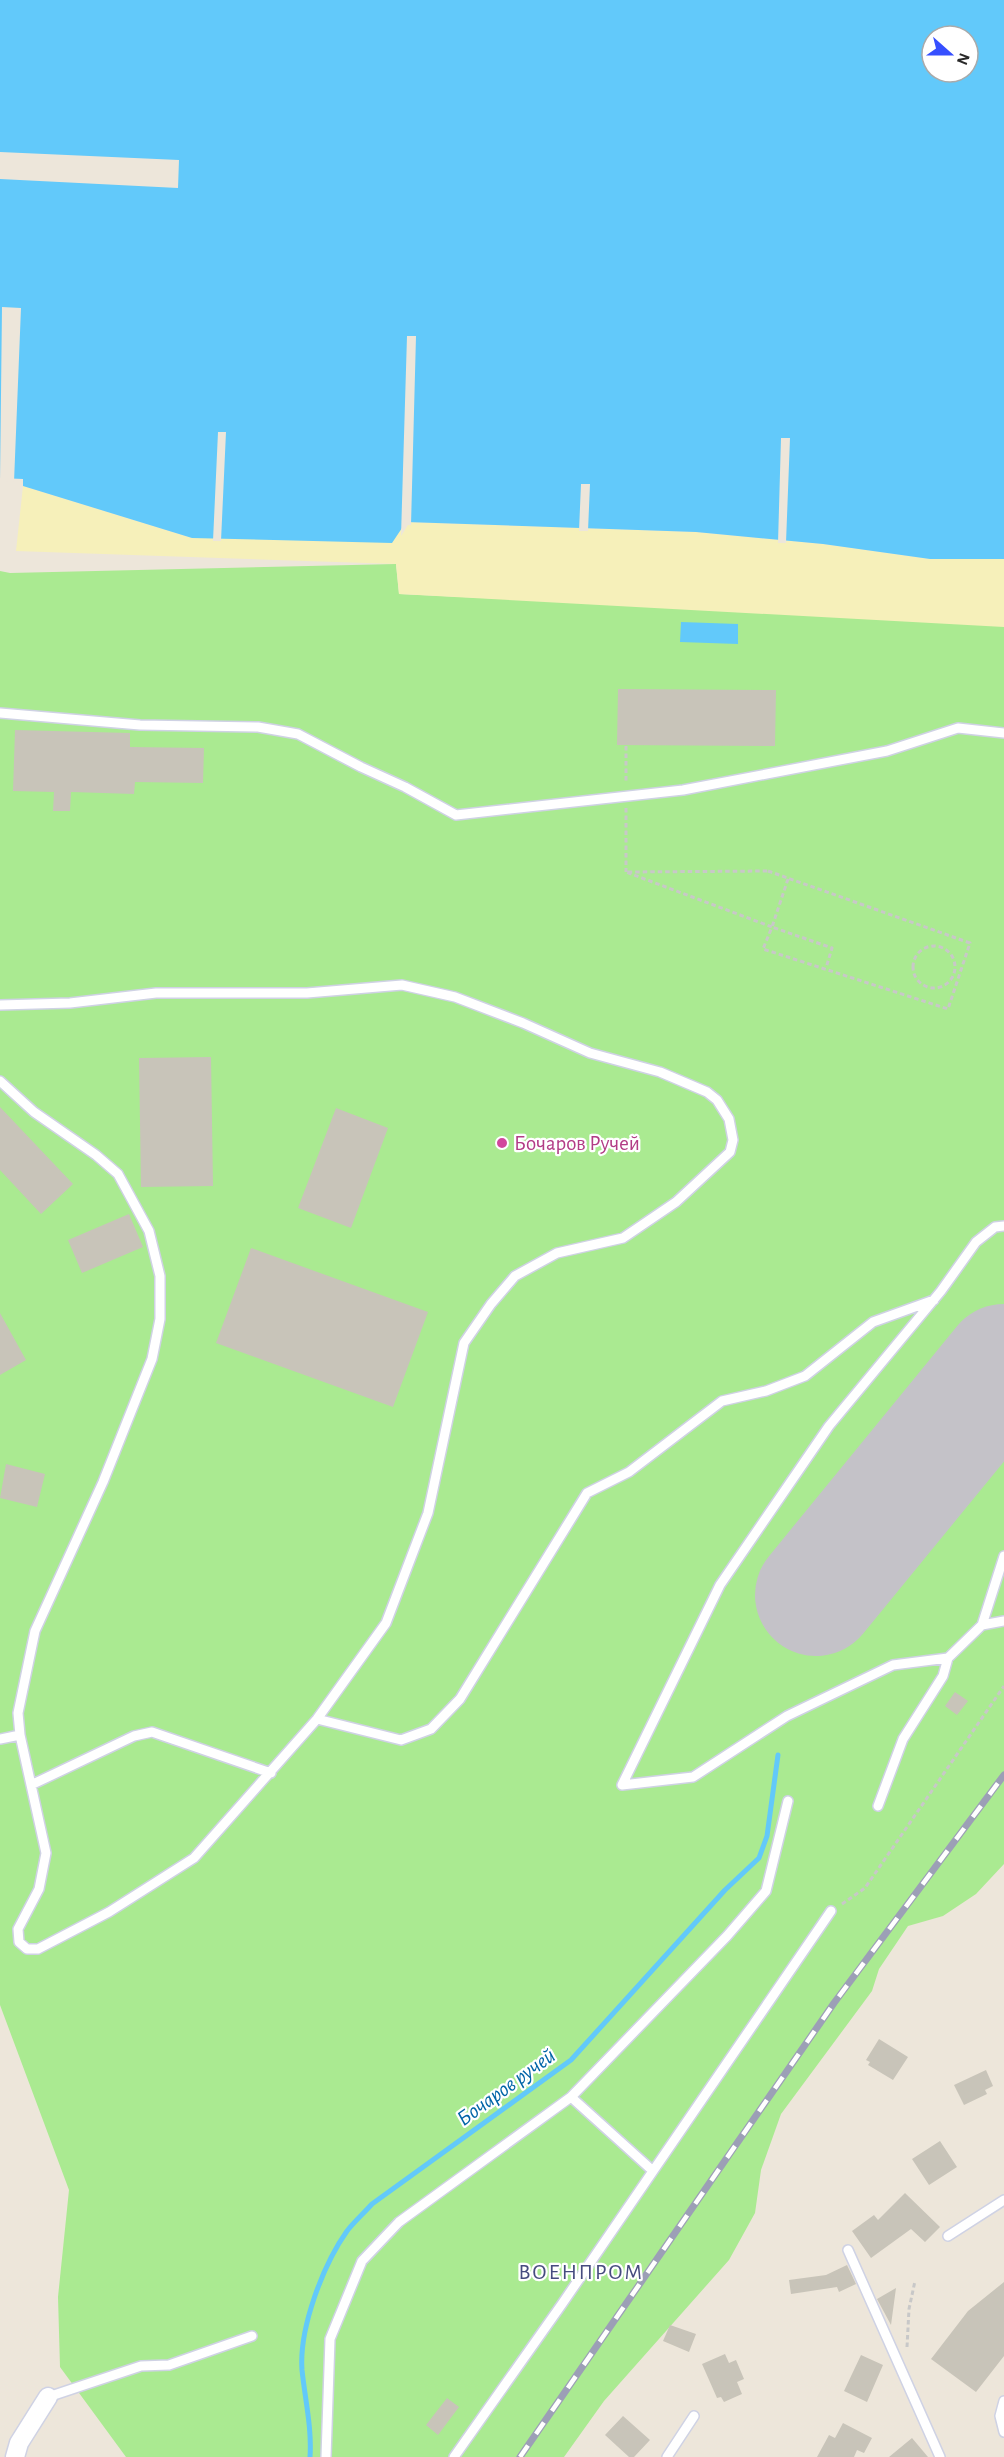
<svg xmlns="http://www.w3.org/2000/svg" width="1004" height="2457" font-family="'Alegreya Sans',sans-serif">
  <style>
    .green { fill: #aaea91 }
    .sand { fill: #f6f0ba }
    .water { fill: #62c9fa; fill-rule: evenodd }
    .pier { fill: #ede6da }
    .lines { fill: none; stroke-linecap: round; stroke-linejoin: round }
    .stream { stroke: #62c9fa; stroke-width: 5 }
    .runway { stroke: #c4c2c8; stroke-width: 122 }
    .building { fill: #c8c4b9 }
    .service-casing { stroke: #cfd2e4; stroke-width: 12 }
    .minor-casing { stroke: #cfd2e4; stroke-width: 21 }
    .path { stroke: #c8c8c8; stroke-width: 3; stroke-dasharray: 4.5 3; stroke-linecap: butt }
    .service { stroke: #fff; stroke-width: 9 }
    .minor { stroke: #fff; stroke-width: 18 }
    .rail-casing { stroke: #9c9fb6; stroke-width: 7 }
    .rail { stroke: #fff; stroke-width: 4.5; stroke-dasharray: 14; stroke-linecap: butt }
    .hotel-dot { fill: #d1479c; stroke: #fff; stroke-width: 2 }
    .labels { text-anchor: middle; dominant-baseline: central; stroke-width: 4.5; stroke-linejoin: round; paint-order: stroke }
    .hotel-label { font-size: 21px; fill: #b23c85; stroke: #fff; text-anchor: start }
    .water-label { font-size: 22px; font-style: italic; fill: #0064a7; stroke: #fff }
    .neighbourhood-label { font-size: 22px; letter-spacing: 1.5px; fill: #464c7f; stroke: #fff }
  </style>
  <rect width="100%" height="100%" fill="#ede6da"/>
  <path class="green" d="M396,564l3,30 605,29v1241l-28,30 -33,22 -35,10 -29,43 -7,22 -91,123 -20,56 -6,43 -26,47 -125,141 -40,56h-438l-66,-90 -2,-70 11,-107 -69,-185v-1434l10,2z"/>
  <path class="sand" d="M23,486l169,52 214,-16 290,10 127,12 107,15h74v68l-605,-33 -3,-30 -380,-13z"/>
  <path class="water" d="M0,0h1004v559h-74l-107,-15 -127,-12 -290,-10 -14,21 -200,-5 -169,-52v-7l-23,-1zM932,36h36v36h-36z
    M681,622l57,2v20l-58,-2z"/>
  <path class="pier" d="M0,152l179,8 -1,28 -178,-9z
    M2,307l19,1 -7,174 -14,-1z
    M407,336h9l-5,189h-3l-7,11z
    M218,432h8l-5,109h-8z
    M781,438h9l-4,105h-8z
    M581,484h9l-2,47h-9z"/>
  <g class="lines">
    <path class="stream" d="M310,2457c2,-29 -5,-58 -8,-87 -3,-42 21,-105 45,-139 7,-9 17,-18 25,-27l199,-144 154,-170 34,-32 8,-22 11,-81"/>
    <path class="runway" d="M816,1595l188,-230"/>
  </g>
  <path class="building" d="M618,689l158,1 -1,56 -158,-1z
    M15,730l115,3v14l74,1 -1,35 -68,-1 -1,12 -63,-2 -1,19h-17l1,-19 -41,-1z
    M211,1057l2,129 -72,1 -2,-129z
    M0,1107l73,77 -32,30 -41,-44z
    M336,1108l52,20 -37,100 -53,-20z
    M129,1214l14,33 -61,26 -14,-33z
    M251,1248l177,64 -35,95 -177,-64z
    M0,1313l26,47 -26,15z
    M6,1464l39,10 -8,33 -37,-9z
    M955,1692l13,9 -11,14 -12,-9z
    M879,2039l29,18 -15,23 -25,-15 2,-3 -4,-2z
    M986,2070l7,16 -8,4 2,4 -23,11 -10,-20z
    M940,2141l17,26 -28,18 -17,-26z
    M905,2193l35,34 -15,15 -14,-13 -40,29 -19,-27 22,-16 4,5z
    M847,2265l9,19 -17,8 -2,-5 -46,7 -2,-14 37,-5z
    M1004,2282v74l-28,36 -45,-33 37,-48z
    M896,2288l-5,37 -14,-26z
    M670,2325l26,9 -7,18 -26,-11z
    M725,2354l4,9 7,-3 8,19 -7,3 5,12 -18,8 -3,-5 -4,1 -15,-34z
    M861,2355l22,10 -16,37 -23,-11z
    M447,2398l12,9 -21,28 -12,-10z
    M623,2416l27,24 -16,17h-5l-24,-22z
    M843,2423l29,15 -8,15 -7,-3 -3,7h-37l12,-22 6,3z
    M912,2438l16,19h-39z"/>
  <g class="lines">
    <defs>
      <path id="service" d="M0,713l140,12 118,2 40,7 63,33 44,20 51,28 227,-25 204,-39 71,-23 46,5
        M0,1005l70,-2 86,-10h151l95,-8 53,12 68,26 67,30 70,19 47,20 10,8 12,19 4,21 -3,12 -54,50 -53,36 -66,15 -42,23 -24,28 -27,39 -36,170 -42,110 -69,96 -123,139 -85,54 -71,37h-11l-8,-7 -1,-13 21,-40 7,-36 -26,-118 -2,-22 17,-82 68,-149 49,-123 8,-40v-43l-11,-45 -31,-57 -22,-19 -62,-43 -34,-31
        M982,1625l22,-4
        M317,1719l84,21 30,-11 29,-30 127,-206 42,-21 93,-71 44,-10 39,-15 68,-54 61,-22
        M0,1739l20,-4
        M31,1785l103,-49 18,-4 119,41
        M622,1785l98,-200 109,-159 112,-135 35,-49 19,-15 9,-1
        M622,1785l71,-8 94,-61 106,-51 55,-7 34,-33 22,-69
        M878,1806l25,-67 40,-63 5,-18
        M571,2097l82,74
        M948,2236l56,-36
        M848,2250l92,207
        M48,2397l93,-31 28,-1 83,-29
        M1004,2401l-4,15 4,16
        M326,2457l4,-118 32,-78 37,-39 172,-125 156,-161 39,-45 22,-90
        M454,2457l108,-153 269,-393
        M667,2457l27,-41"/>
      <path id="minor" d="M15,2457l4,-14 29,-46"/>
    </defs>
    <use href="#service" class="service-casing"/>
    <use href="#minor" class="minor-casing"/>
    <path class="path" d="M626,746v37
      M626,808v64
      M768,871l202,72 -22,66 -185,-60 9,-22 -146,-55z
      M788,879l-16,48 60,21 -6,20
      M913 967a21 21 0 1 1 42 0a21 21 0 1 1-42 0Z
      M842,1904l23,-16 139,-202
      M907,2347l2,-38 6,-28"/>
    <use href="#service" class="service"/>
    <use href="#minor" class="minor"/>
    <defs>
      <path id="rail" d="M520,2457l314,-454 170,-228"/>
    </defs>
    <use href="#rail" class="rail-casing"/>
    <use href="#rail" class="rail"/>
  </g>
  <circle class="hotel-dot" cx="502" cy="1143" r="6"/>
  <g class="labels">
    <g class="hotel-label">
      <text x="514" y="1143">Бочаров Ручей</text>
    </g>
    <g class="water-label">
      <text transform="translate(506 2087) rotate(-36)">Бочаров ручей</text>
    </g>
    <g class="neighbourhood-label">
      <text x="581" y="2272">ВОЕНПРОМ</text>
    </g>
  </g>
  <g transform="translate(950 54) rotate(111)"><circle r="28" fill="#ffffff" stroke="#aaaaaa" stroke-width="1.5"/>
  <path d="M0-4.5L10 22L0 15L-10 22Z" fill="#364fff"/>
  <text y="-9" font-size="16" font-weight="bold" text-anchor="middle" fill="#2a2a2a">N</text>
  </g>
</svg>
